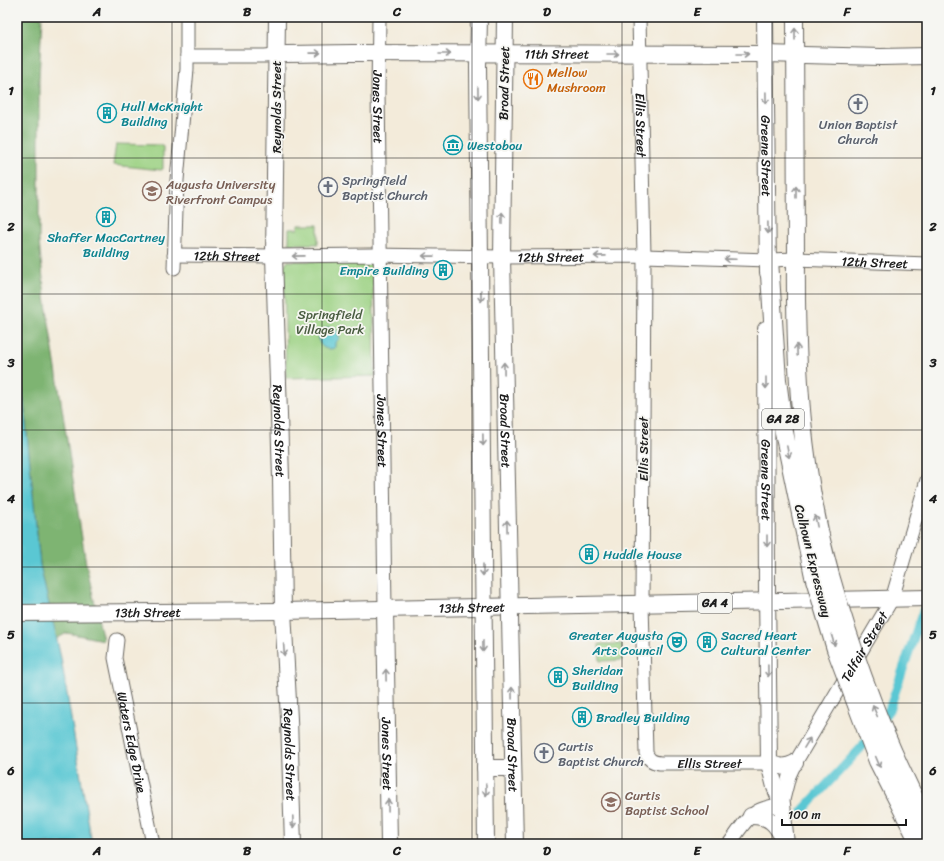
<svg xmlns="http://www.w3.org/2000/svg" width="944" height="861" font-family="Sriracha,sans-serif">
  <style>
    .green { fill: #9dd284; stroke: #5c7750 }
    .forest { fill: #7eb472; stroke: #4d6847 }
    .water { fill: #5ac7d3; stroke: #3b7278 }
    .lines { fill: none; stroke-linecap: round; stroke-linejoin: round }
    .canal { stroke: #5ac7d3; stroke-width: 9 }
    .minor-casing { stroke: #67645e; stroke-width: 15 }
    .major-casing { stroke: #67645e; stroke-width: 18 }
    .highway-casing { stroke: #67645e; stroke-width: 20 }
    .minor { stroke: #fff; stroke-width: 13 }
    .major { stroke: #fff; stroke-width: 16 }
    .highway { stroke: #fff; stroke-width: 18 }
    .highway-bridge-casing { stroke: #67645e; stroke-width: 20; stroke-linecap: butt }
    .highway-bridge { stroke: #fff; stroke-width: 18 }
    .oneway { stroke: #999 }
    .grid { fill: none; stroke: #1c1c1c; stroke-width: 1; stroke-opacity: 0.55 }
    .labels { text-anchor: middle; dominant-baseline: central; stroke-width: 3.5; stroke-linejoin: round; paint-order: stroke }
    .shield { fill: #f6f6f2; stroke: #5d5d5c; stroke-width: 1 }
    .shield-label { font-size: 12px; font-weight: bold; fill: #1c1c1c }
    .street-label { font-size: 13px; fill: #1c1c1c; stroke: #f6f6f2 }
    .food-label { font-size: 13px; fill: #c56008; stroke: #f6f6f2; text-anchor: start }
    .culture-label { font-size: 13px; fill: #0d838f; stroke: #f6f6f2; text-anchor: start }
    .worship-label { font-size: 13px; fill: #5b616d; stroke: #f6f6f2; text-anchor: start }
    .education-label { font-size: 13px; fill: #785e54; stroke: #f6f6f2; text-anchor: start }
    .park-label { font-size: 13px; fill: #495c40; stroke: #f6f6f2 }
    .neatline { fill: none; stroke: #1c1c1c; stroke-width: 1.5 }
    .grid-label { font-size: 13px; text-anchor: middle; font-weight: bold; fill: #1c1c1c }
  </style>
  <rect width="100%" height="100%" fill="#f6f6f2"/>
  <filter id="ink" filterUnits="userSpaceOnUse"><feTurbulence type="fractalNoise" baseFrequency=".025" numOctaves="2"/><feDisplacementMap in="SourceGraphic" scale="8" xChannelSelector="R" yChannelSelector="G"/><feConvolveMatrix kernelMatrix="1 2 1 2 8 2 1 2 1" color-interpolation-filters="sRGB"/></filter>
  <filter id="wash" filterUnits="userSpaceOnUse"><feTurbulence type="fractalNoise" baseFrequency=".012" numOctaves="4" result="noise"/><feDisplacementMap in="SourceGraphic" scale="16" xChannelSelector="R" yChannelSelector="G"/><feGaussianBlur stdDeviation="0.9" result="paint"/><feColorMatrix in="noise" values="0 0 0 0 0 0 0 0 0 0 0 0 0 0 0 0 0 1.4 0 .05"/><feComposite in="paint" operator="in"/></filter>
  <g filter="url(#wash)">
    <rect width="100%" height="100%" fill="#f3ebda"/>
    <path class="green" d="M116,144l46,1 1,2v22l-2,1 -48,-5z
      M298,225h20v19h-29v-15h9z
      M288,261h80l5,6 2,109 -89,2 -2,-112z
      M599,644h23v16l-22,1z"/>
    <path class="forest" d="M17,17h25l-3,62v163l6,55 41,267 17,76 -36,-7 -11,6 -16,-74 -23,-233z"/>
    <path class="water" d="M329,327l7,3 4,8 -5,5v5c-18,6 -23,-18 -6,-21z
      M17,332l23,233 21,93 31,186h-75z"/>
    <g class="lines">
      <path class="canal" d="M879,723l10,-13 34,-99
        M803,810l57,-61 9,-12"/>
    </g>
  </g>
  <g filter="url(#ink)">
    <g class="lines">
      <defs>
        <g id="minor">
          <path id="s1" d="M379,17l-1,75 7,517"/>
          <path id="s2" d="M639,17l5,239 -2,348 4,149c3,7 6,9 14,10h109"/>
          <path d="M187,56h78l11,-1"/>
          <path id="s3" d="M174,255l100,1 98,-1 130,2 142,-1 125,4 27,-1 131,5"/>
          <path d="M174,268l3,-88 10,-111v-52"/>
          <path id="s4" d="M117,640l-2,18 38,186"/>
          <path id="s5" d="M729,844c8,-10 17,-27 29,-33 7,-4 16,-5 24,-7l7,-28 6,-13 97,-164 35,-119"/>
        </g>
        <g id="major">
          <path id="s6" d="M277,17l-3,239 7,222 2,133 6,108 4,125"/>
          <path d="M479,17l-1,50 8,777"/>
          <path id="s7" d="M505,17l-3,240 13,587"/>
          <path id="s8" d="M765,17l3,256"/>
          <path d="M795,17l1,242"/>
          <path id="s9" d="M276,55l11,-1 65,-1 413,1 116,3 46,-1"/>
          <path id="s10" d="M766,329l1,261 2,173 6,24 7,17 4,40"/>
          <path id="s11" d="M385,609l4,235"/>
          <path id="s12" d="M17,613l266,-2 644,-13"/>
          <path d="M769,763c10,4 16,5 26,0"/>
          <path d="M485,768h28"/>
          <path d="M751,816c19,0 25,7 33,24"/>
        </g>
        <path id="highway" d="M796,259c-1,106 5,211 33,313
          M769,260l8,120 7,52 30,144"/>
      </defs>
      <use href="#minor" class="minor-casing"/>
      <use href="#major" class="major-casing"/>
      <use href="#highway" class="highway-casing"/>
      <use href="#minor" class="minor"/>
      <use href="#major" class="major"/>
      <use href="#highway" class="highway"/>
      <defs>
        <path id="highway-bridge" d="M829,572c25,88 55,170 98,251
          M814,576l22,73 42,112 42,83"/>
      </defs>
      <use href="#highway-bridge" class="highway-bridge-casing"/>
      <use href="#highway-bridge" class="highway-bridge"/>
    </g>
    <defs><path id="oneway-shaft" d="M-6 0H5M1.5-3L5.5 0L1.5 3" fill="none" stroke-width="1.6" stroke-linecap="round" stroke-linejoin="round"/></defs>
    <g class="oneway">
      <use href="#oneway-shaft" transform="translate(795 34) rotate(-90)"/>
      <use href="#oneway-shaft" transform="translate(315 53) rotate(-1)"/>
      <use href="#oneway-shaft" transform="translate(445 54)"/>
      <use href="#oneway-shaft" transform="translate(613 54)"/>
      <use href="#oneway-shaft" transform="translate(743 54)"/>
      <use href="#oneway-shaft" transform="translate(478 93) rotate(89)"/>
      <use href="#oneway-shaft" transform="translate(766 98) rotate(89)"/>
      <use href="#oneway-shaft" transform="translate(796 192) rotate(-90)"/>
      <use href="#oneway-shaft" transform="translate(502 218) rotate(-89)"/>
      <use href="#oneway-shaft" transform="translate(768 228) rotate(89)"/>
      <use href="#oneway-shaft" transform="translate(298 256) rotate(179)"/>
      <use href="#oneway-shaft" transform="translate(428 256) rotate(-179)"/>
      <use href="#oneway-shaft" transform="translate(600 256) rotate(179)"/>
      <use href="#oneway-shaft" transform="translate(730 259) rotate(-178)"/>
      <use href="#oneway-shaft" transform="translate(481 296) rotate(89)"/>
      <use href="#oneway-shaft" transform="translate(797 350) rotate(-92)"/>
      <use href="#oneway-shaft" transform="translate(504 368) rotate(-91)"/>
      <use href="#oneway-shaft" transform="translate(766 383) rotate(90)"/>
      <use href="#oneway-shaft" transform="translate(483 440) rotate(89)"/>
      <use href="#oneway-shaft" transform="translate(788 452) rotate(79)"/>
      <use href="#oneway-shaft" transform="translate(816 521) rotate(-101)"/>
      <use href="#oneway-shaft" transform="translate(507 526) rotate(-91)"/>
      <use href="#oneway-shaft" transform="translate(767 541) rotate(90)"/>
      <use href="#oneway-shaft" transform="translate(483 570) rotate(90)"/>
      <use href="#oneway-shaft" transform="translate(833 640) rotate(73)"/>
      <use href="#oneway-shaft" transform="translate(483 646) rotate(89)"/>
      <use href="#oneway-shaft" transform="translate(284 650) rotate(86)"/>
      <use href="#oneway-shaft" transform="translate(768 671) rotate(89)"/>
      <use href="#oneway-shaft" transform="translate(386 675) rotate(-91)"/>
      <use href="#oneway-shaft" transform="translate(512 693) rotate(-91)"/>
      <use href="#oneway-shaft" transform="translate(875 711) rotate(-113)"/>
      <use href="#oneway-shaft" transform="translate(807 743) rotate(-59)"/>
      <use href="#oneway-shaft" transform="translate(878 762) rotate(67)"/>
      <use href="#oneway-shaft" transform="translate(486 790) rotate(89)"/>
      <use href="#oneway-shaft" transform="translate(388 805) rotate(-91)"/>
      <use href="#oneway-shaft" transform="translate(293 822) rotate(88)"/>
    </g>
  </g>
  <path class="grid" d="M172,17v827M322,17v827M472,17v827M622,17v827M772,17v827M17,158h910M17,294h910M17,430h910M17,567h910M17,703h910"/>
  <defs>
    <symbol id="restaurant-ring" viewBox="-11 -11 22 22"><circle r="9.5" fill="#f6f6f2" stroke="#e8710a" stroke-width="1.5"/><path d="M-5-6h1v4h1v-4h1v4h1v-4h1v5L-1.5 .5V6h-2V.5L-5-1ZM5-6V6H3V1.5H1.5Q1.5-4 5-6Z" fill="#e8710a"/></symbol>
    <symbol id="church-ring" viewBox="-11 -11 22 22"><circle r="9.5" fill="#f6f6f2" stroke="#6b7280" stroke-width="1.5"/><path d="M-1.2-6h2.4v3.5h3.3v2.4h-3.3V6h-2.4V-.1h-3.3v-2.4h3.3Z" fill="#6b7280"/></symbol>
    <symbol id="building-ring" viewBox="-11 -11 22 22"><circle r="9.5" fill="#f6f6f2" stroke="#0f9aa8" stroke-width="1.5"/><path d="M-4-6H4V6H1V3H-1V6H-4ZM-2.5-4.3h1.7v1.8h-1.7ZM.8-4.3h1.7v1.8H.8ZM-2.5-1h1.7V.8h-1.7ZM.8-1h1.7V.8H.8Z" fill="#0f9aa8"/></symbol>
    <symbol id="museum-ring" viewBox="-11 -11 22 22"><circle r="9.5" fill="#f6f6f2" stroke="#0f9aa8" stroke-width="1.5"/><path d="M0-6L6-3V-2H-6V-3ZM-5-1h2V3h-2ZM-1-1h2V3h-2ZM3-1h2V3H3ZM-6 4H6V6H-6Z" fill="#0f9aa8"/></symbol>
    <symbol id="university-ring" viewBox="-11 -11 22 22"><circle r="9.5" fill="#f6f6f2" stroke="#8d6e63" stroke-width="1.5"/><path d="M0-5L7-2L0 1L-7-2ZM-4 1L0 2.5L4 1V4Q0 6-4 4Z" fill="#8d6e63"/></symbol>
    <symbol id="theatre-ring" viewBox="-11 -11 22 22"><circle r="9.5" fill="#f6f6f2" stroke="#0f9aa8" stroke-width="1.5"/><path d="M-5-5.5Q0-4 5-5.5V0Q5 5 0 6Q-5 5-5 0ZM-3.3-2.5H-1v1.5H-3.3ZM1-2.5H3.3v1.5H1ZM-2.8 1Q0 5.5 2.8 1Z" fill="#0f9aa8"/></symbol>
    <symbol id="school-ring" viewBox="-11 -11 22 22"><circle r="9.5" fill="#f6f6f2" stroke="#8d6e63" stroke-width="1.5"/><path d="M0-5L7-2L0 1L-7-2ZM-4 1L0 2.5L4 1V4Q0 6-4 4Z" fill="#8d6e63"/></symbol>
  </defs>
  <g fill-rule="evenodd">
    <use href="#restaurant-ring" x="522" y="68" width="22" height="22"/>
    <use href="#church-ring" x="847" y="93" width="22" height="22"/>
    <use href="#building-ring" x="96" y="102" width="22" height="22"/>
    <use href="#museum-ring" x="442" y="134" width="22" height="22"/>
    <use href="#church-ring" x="317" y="176" width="22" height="22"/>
    <use href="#university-ring" x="141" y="180" width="22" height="22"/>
    <use href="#building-ring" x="95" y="206" width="22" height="22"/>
    <use href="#building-ring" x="432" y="259" width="22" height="22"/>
    <use href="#building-ring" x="578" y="543" width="22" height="22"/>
    <use href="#theatre-ring" x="666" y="631" width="22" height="22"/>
    <use href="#building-ring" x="696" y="631" width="22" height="22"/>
    <use href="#building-ring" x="547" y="666" width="22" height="22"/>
    <use href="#building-ring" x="571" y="706" width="22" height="22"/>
    <use href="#church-ring" x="533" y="742" width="22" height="22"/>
    <use href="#school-ring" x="600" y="791" width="22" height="22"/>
  </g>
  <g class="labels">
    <g class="shield">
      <rect x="762" y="409" width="42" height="20" rx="3"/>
      <rect x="698" y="593" width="34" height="20" rx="3"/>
    </g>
    <g class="shield-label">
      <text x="783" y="419">GA 28</text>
      <text x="715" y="603">GA 4</text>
    </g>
    <g class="street-label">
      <text stroke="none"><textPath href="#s9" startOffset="281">11th Street</textPath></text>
      <text transform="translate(504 83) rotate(-89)">Broad Street</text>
      <text transform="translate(276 107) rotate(-90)">Reynolds Street</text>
      <text stroke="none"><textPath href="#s1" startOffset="90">Jones Street</textPath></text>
      <text stroke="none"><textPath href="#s2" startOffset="108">Ellis Street</textPath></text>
      <text stroke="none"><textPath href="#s8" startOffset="139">Greene Street</textPath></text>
      <text stroke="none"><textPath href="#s3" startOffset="53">12th Street</textPath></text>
      <text stroke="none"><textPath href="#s3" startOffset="377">12th Street</textPath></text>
      <text stroke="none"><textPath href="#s3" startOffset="701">12th Street</textPath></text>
      <text stroke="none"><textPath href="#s6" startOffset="414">Reynolds Street</textPath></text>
      <text stroke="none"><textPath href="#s1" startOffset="414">Jones Street</textPath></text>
      <text stroke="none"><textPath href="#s7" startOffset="414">Broad Street</textPath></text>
      <text transform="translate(643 449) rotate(-90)">Ellis Street</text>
      <text stroke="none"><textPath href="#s10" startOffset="151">Greene Street</textPath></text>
      <text transform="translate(813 561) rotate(76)">Calhoun Expressway</text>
      <text stroke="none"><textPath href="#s12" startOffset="455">13th Street</textPath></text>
      <text stroke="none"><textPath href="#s12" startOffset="131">13th Street</textPath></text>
      <text stroke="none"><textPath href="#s5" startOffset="248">Telfair Street</textPath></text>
      <text stroke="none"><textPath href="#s4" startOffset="104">Waters Edge Drive</textPath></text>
      <text stroke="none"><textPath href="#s6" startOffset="738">Reynolds Street</textPath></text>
      <text stroke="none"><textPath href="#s11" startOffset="145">Jones Street</textPath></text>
      <text stroke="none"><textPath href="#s7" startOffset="738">Broad Street</textPath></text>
      <text stroke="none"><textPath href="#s2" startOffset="804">Ellis Street</textPath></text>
    </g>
    <g class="food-label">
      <text x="547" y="72">Mellow<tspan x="547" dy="15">Mushroom</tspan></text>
    </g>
    <g class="culture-label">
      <text x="121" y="106">Hull McKnight<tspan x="121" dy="15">Building</tspan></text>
      <text x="467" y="145">Westobou</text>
      <text x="106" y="237" text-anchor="middle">Shaffer MacCartney<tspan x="106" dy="15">Building</tspan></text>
      <text x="429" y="270" text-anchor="end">Empire Building</text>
      <text x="603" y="554">Huddle House</text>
      <text x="663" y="635" text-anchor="end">Greater Augusta<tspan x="663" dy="15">Arts Council</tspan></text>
      <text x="721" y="635">Sacred Heart<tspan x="721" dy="15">Cultural Center</tspan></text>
      <text x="572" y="670">Sheridan<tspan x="572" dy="15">Building</tspan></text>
      <text x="596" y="717">Bradley Building</text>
    </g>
    <g class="worship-label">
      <text x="858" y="124" text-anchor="middle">Union Baptist<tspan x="858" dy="15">Church</tspan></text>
      <text x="342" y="180">Springfield<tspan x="342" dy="15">Baptist Church</tspan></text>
      <text x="558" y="746">Curtis<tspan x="558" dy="15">Baptist Church</tspan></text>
    </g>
    <g class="education-label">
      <text x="166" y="184">Augusta University<tspan x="166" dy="15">Riverfront Campus</tspan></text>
      <text x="625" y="795">Curtis<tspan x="625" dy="15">Baptist School</tspan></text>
    </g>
    <g class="park-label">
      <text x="330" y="314">Springfield<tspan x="330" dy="15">Village Park</tspan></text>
    </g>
  </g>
  <rect width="944" height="861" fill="none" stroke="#f6f6f2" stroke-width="44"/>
  <path d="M782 819v6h124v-6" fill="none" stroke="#1c1c1c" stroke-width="2"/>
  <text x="788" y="819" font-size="12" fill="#1c1c1c" stroke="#f6f6f2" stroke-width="3" paint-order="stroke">100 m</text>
  <rect x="22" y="22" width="900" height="817" class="neatline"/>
  <g class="grid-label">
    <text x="97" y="16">A</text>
    <text x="247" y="16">B</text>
    <text x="397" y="16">C</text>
    <text x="547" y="16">D</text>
    <text x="697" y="16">E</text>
    <text x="847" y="16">F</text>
    <text x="11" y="95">1</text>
    <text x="933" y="95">1</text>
    <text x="11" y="231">2</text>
    <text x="933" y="231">2</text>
    <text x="11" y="367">3</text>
    <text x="933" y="367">3</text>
    <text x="11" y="503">4</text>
    <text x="933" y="503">4</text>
    <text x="11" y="639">5</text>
    <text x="933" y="639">5</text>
    <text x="11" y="775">6</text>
    <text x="933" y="775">6</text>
    <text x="97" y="855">A</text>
    <text x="247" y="855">B</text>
    <text x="397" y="855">C</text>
    <text x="547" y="855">D</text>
    <text x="697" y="855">E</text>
    <text x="847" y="855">F</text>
  </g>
</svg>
